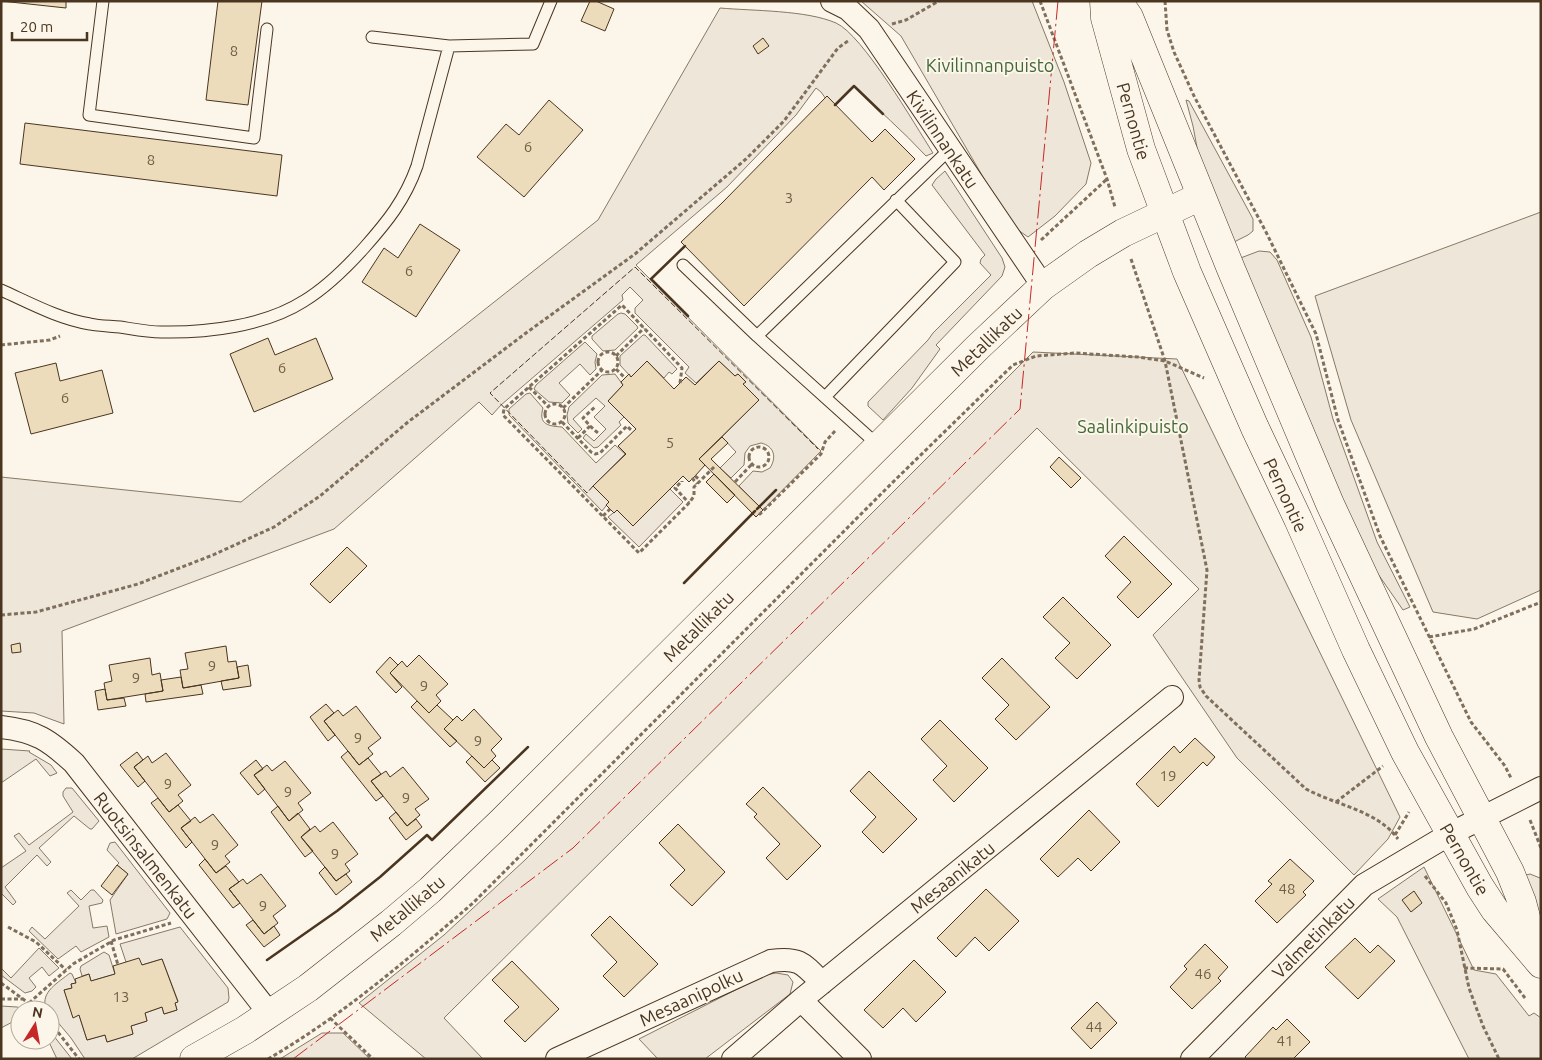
<svg xmlns="http://www.w3.org/2000/svg" width="1542" height="1060" font-family="Ubuntu,sans-serif">
  <style>
    .green { fill: #ede6d9; stroke: #887966 }
    .building { fill: #ecdcbc; stroke: #4a3520 }
    .lines { fill: none; stroke-linecap: round; stroke-linejoin: round }
    .lane-casing { stroke: #4a3520; stroke-width: 13 }
    .street-casing { stroke: #4a3520; stroke-width: 24 }
    .secondary-casing { stroke: #4a3520; stroke-width: 29 }
    .path { stroke: #7f6f5c; stroke-width: 3; stroke-dasharray: 4 2.5; stroke-linecap: butt }
    .lane { stroke: #fbf6e9; stroke-width: 11 }
    .street { stroke: #fbf6e9; stroke-width: 22 }
    .secondary { stroke: #fbf6e9; stroke-width: 28 }
    .path-bridge { stroke: #7f6f5c; stroke-width: 3; stroke-dasharray: 4 2.5; stroke-linecap: butt }
    .fence { stroke: #4a3520; stroke-width: 1; stroke-dasharray: 6 2.5; stroke-linecap: butt }
    .wall { stroke: #4a3520; stroke-width: 2.5 }
    .power { stroke: #c62828; stroke-width: 1; stroke-dasharray: 18 4 2.5 4; stroke-linecap: butt }
    .labels { text-anchor: middle; dominant-baseline: central; stroke-width: 4; stroke-linejoin: round; paint-order: stroke }
    .number-label { font-size: 15px; fill: #725f47 }
    .park-label { font-size: 18px; fill: #436837; stroke: #fbf6e9 }
    .street-label { font-size: 18px; fill: #4a3520; stroke: #fbf6e9 }
  </style>
  <rect width="100%" height="100%" fill="#fbf6e9"/>
  <path class="green" d="M861,1h171l32,81 27,81 -5,21 -31,32 -27,21 -17,-12 -110,-189z
    M720,8c34,3 86,2 116,15 27,12 79,102 97,130l-7,3c-23,-25 -48,-46 -72,-70l-19,19 -8,-9 -1,3 -5,-7 -5,-4 -20,27 -69,72 -91,78 185,186 -58,59 -24,-24 14,-15 9,1 8,-4c7,-11 4,-22 -9,-25l-11,3 -5,7 -1,12 -13,13 -11,-10 16,-16 -14,-15 37,-37 -16,-16 2,-3 -7,-7 -3,2 -16,-15 -23,22 -11,-10 4,-6 -54,-54v-5l8,-8 -13,-13 -8,8 1,5 -122,105 -9,10 -13,-13 -145,127 -272,102 2,93 -30,-11 -33,-2v-234l240,25 357,-282z
    M1186,100l3,1 64,118v12l-5,4 -16,8 -32,-79 -7,-38z
    M945,171l57,87 3,9 -3,9 -66,69 4,4 -28,39 -29,32 -15,-14v-4l60,-62 5,-7 58,-58 -11,-12 1,-4 4,-4 -53,-70 4,-6z
    M1541,212v378l-64,29 -44,-7 -82,-192 -36,-124z
    M1259,251l11,1 7,8 34,77 22,82 44,123 33,65 -7,3 -41,-59 -124,-292z
    M621,313l4,1 12,12 1,2 -23,22 -12,1 -11,-12v-3l26,-22z
    M643,335h2l32,34 -5,5 -3,-2 -5,6 -17,-17 -16,16 -11,-12v-9z
    M585,342l12,12 -2,8 1,7 -6,6 -10,-11 -21,19 11,12 -8,8 -13,-1 -15,-13 2,-4z
    M1033,352l144,7 223,458 -12,22 -34,36 -117,-117 -84,-123 46,-46 -162,-161 -593,590 39,41h-57l-67,-56 85,-68 81,-75z
    M615,374l8,11 -15,16 16,16 -5,5 2,3 -23,22 -4,1 -11,-10 3,-4 8,7 12,-12 -12,-12 11,-11 -9,-8 -23,21 9,10 -4,4 -10,-10 -1,-8 2,-8 33,-32z
    M530,393l13,15c-5,17 6,18 19,19l34,36 19,-18 10,9 -32,32 16,16 -7,9 -93,-96v-6l17,-15z
    M670,489l13,13 -44,45 -31,-30 9,-7 16,16z
    M1,749l29,2 -1,1 22,13 6,8 -7,3 -14,-17 -35,24z
    M66,788h6l27,33 -7,8h-2l-16,-13 -35,32 12,14 -4,4 -10,-11 -32,32 11,15 -3,3 -11,-11 -1,1v-27l25,-17 -12,-15 5,-3 10,12 44,-33 -10,-16v-4z
    M115,842l55,71 -3,6 -51,15 -6,-34 18,-26 -11,-9 2,-2 -12,-13 3,-7z
    M1424,867l50,103 22,4 33,42 5,-3 7,5v41h-72l-72,-142 -19,-18z
    M1530,874l10,4 1,2v38l-15,-30v-13z
    M71,890l10,10 10,-10h3l9,10 -1,3 -13,3 4,22 14,-2 2,11 -28,15 -5,-6 -18,13 -29,-28 3,-4 13,12 34,-33 -12,-13z
    M180,927l48,61 1,10 -1,4 -96,57h-47l-14,-21 -21,-25v-3l-4,-2c-6,-16 13,-26 24,-35l2,1 4,9 -5,1 1,4 -8,2 9,27 6,-2 8,25 18,-5 2,7 26,-8 -2,-8 16,-5 -2,-8 17,-6 2,7 13,-4 -2,-7 3,-2 -16,-42 -20,6 -16,-3 -6,-18z
    M39,948l20,20 -10,8 -7,-9 -13,11 7,9 -4,4 -7,2 -24,-18v-7l10,10z
    M104,952l5,3 6,19 -24,7 -2,-7 -7,2 -2,-7 1,-3z
    M776,973l12,2 5,7 -3,12 -85,65h-47l-19,-20 126,-64z
    M1,1006l16,1 11,3h-8v8l-19,10z
    M322,1033h21l27,26h-90z
    M52,1034l1,1 19,24h-15l-9,-19h2v-4z"/>
  <path class="building" d="M1,1h65v7z
    M218,1h44l-14,104 -42,-5z
    M590,1h6l18,8 -9,22 -24,-10z
    M763,38l6,8 -11,8 -5,-8z
    M827,96l45,46 13,-13 30,30 -31,31 -12,-13 -128,129 -63,-64 41,-39z
    M549,100l34,30 -59,67 -47,-40 29,-33 13,11z
    M25,123l257,32 -5,41 -257,-32z
    M420,224l40,26 -44,67 -54,-35 22,-34 14,10z
    M268,338l7,17 41,-17 17,41 -79,33 -24,-58z
    M647,361l27,28 12,-12 9,8 24,-24 16,15 3,-2 8,8 -3,2 16,16 -60,59 6,6 -10,11 -6,6 -6,-6 -50,50 -16,-16 -3,3 -8,-8 3,-3 -16,-16 33,-32 -8,-8 18,-17 -28,-28 15,-16 -2,-3 8,-8 2,3z
    M56,363l4,18 42,-11 11,43 -82,21 -16,-61z
    M722,437l6,6 -17,16 52,51 -7,7 -57,-58z
    M1059,457l22,21 -10,10 -21,-21z
    M714,474l21,21 -8,8 -21,-21z
    M1124,536l48,48 -34,34 -21,-21 14,-15 -26,-26z
    M347,547l20,19 -37,37 -20,-19z
    M1063,597l48,48 -34,34 -22,-21 15,-15 -27,-26z
    M20,643l1,9 -9,1 -1,-8z
    M226,646l2,16 8,-1 3,17 -56,10 -3,-18 8,-1 -3,-16z
    M419,655l29,29 -12,11 5,6 -12,12 -39,-40 12,-12 5,6z
    M390,657l8,8 -8,8 12,14 -6,6 -20,-21z
    M150,658l2,17 8,-2 3,18 -56,9 -3,-17 8,-2 -3,-16z
    M1002,658l48,49 -34,33 -21,-21 14,-14 -27,-27z
    M248,665l3,21 -28,4 -2,-9 18,-3 -2,-11z
    M181,677l2,11 18,-3 2,9 -57,8 -1,-8 18,-3 -2,-11z
    M105,689l2,11 17,-2 2,8 -28,4 -3,-19z
    M417,701l12,12 8,-8 16,15 -9,9 13,12 -7,6 -39,-40z
    M326,704l8,9 -10,8 11,14 -7,6 -18,-24z
    M356,706l25,32 -13,10 5,6 -14,11 -35,-44 14,-11 5,6z
    M474,709l28,30 -11,11 5,6 -12,12 -40,-39 13,-13 5,5z
    M940,720l48,48 -34,34 -21,-22 14,-14 -26,-27z
    M1195,738l20,19 -8,9 -4,-4 -45,45 -22,-23 38,-38 6,7z
    M348,751l11,14 9,-7 13,16 -10,7 12,15 -7,5 -35,-44z
    M137,752l6,8 -9,7 11,14 -7,6 -18,-22z
    M166,753l25,32 -13,10 5,6 -14,11 -35,-45 14,-11 4,7z
    M472,756l12,12 8,-8 8,8 -15,14 -19,-20z
    M256,760l7,9 -9,6 11,14 -7,6 -18,-22z
    M285,761l26,32 -13,10 5,7 -14,11 -35,-46 13,-10 5,6z
    M403,767l26,32 -14,10 5,6 -13,11 -36,-45 15,-10 4,6z
    M869,771l48,48 -34,34 -21,-21 14,-15 -26,-26z
    M763,787l58,59 -34,34 -21,-22 14,-14 -26,-27 3,-3 -11,-10z
    M158,798l11,14 9,-7 13,16 -10,7 11,14 -6,6 -35,-45z
    M278,806l11,15 9,-8 12,16 -9,8 12,14 -8,6 -34,-45z
    M1089,810l31,32 -29,29 -13,-13 -20,19 -18,-18z
    M396,812l11,14 9,-7 6,8 -16,13 -17,-22z
    M213,814l25,31 -13,11 5,6 -14,11 -35,-45 14,-11 5,6z
    M333,822l25,32 -13,10 5,7 -14,10 -35,-44 14,-11 5,6z
    M678,824l47,48 -33,34 -22,-21 15,-15 -26,-27z
    M205,859l11,14 10,-7 13,16 -10,7 11,14 -7,5 -34,-43z
    M1290,859l24,22 -11,11 3,3 -29,28 -22,-22 17,-17 -4,-3z
    M117,865l11,9 -16,21 -11,-9z
    M325,867l11,14 10,-7 6,8 -16,13 -17,-22z
    M261,874l25,32 -13,10 5,7 -14,11 -35,-45 14,-10 4,5z
    M986,889l33,32 -30,30 -14,-14 -19,20 -19,-19z
    M1414,891l8,12 -11,9 -9,-12z
    M610,916l48,48 -34,33 -21,-21 14,-14 -26,-27z
    M253,920l11,14 10,-8 6,9 -16,12 -18,-22z
    M1355,938l15,15 8,-8 17,16 -37,38 -33,-32z
    M1205,944l23,23 -10,11 3,3 -29,28 -22,-22 17,-18 -3,-3z
    M139,958l3,7 20,-6 16,43 -3,1 2,7 -13,4 -2,-7 -17,6 2,8 -16,5 2,8 -26,8 -2,-7 -18,5 -8,-25 -6,3 -9,-28 8,-2 -1,-4 5,-1 -1,-4 14,-5 2,7 24,-7 -2,-8z
    M914,960l32,32 -30,30 -13,-14 -20,20 -19,-18z
    M512,961l47,48 -34,33 -21,-21 15,-14 -27,-27z
    M1097,1002l20,21 -26,26 -20,-21z
    M1287,1019l23,23 -17,17h-46l-2,-2 28,-30 3,3z"/>
  <g class="lines">
    <defs>
      <path id="lane" d="M103,1l-14,114 165,23 13,-109
        M372,37l77,9
        M683,265l74,71
        M1,290c29,13 58,29 89,34 9,2 20,2 30,3 13,2 28,5 41,5 46,1 104,-6 143,-31 23,-14 42,-33 60,-53 23,-26 41,-48 53,-82l32,-120 84,-2 18,-43
        M825,397l130,-135 -59,-62
        M879,446l-122,-110 193,-187"/>
      <path id="street" d="M832,1l16,8 21,20 174,257
        M1,727c35,4 48,13 73,36l195,250
        M801,1000l59,59
        M557,1059l214,-98c28,-4 32,2 51,22
        M733,1059l68,-59 371,-303
        M1192,1059l172,-174 86,-51 91,-46"/>
      <path id="secondary" d="M1104,1l1,17 36,131 46,123 68,156 43,91 58,131 49,102 75,135 15,23 46,54
        M1118,1l11,16 102,252 99,235 109,233 71,135 12,30 13,49
        M194,1059l51,-29 63,-42 83,-65 39,-33 72,-69 476,-474 65,-61 45,-32 35,-21 78,-37"/>
    </defs>
    <use href="#lane" class="lane-casing"/>
    <use href="#street" class="street-casing"/>
    <use href="#secondary" class="secondary-casing"/>
    <path class="path" d="M1040,1l67,178 8,28
      M1165,1l2,29 7,22 20,44 72,136 50,102 22,86 42,116 91,186 34,44 6,12
      M892,24l14,-4 33,-19
      M1041,240l66,-61
      M1131,259l34,102 42,209 -8,110 1,7 6,9 100,93c29,16 71,21 92,50
      M1,345l49,-5 10,-4
      M598 362a10 10 0 1 1 20 0a10 10 0 1 1-20 0Z
      M616,356l28,-28
      M616,369l9,9
      M680,383l2,-15 -60,-63 -118,104 -1,6 136,138 50,-50 5,-7v-9l20,-20
      M529,387l20,20
      M545 414a10 10 0 1 1 20 0a10 10 0 1 1-20 0Z
      M563,408l39,-38
      M562,422l29,30 4,2 5,-1 27,-27 6,6
      M590,426l8,7
      M578,438l12,-12 -7,-8 13,-12
      M749 457a10 10 0 1 1 20 0a10 10 0 1 1-20 0Z
      M695,476l5,4
      M692,478l5,6
      M735,482l17,-18
      M680,483l-5,5 14,15
      M759,513l1,1 61,-60 4,-12 10,-11
      M603,516l7,-7
      M1,615l35,-3 102,-28 75,-29 61,-28 46,-31 88,-74 118,-89 109,-79 111,-95 38,-38 54,-73 10,-7
      M1429,637l45,-8 67,-27
      M1336,802l47,-36
      M1530,820l11,28
      M1395,835l14,-23
      M1425,876l21,27 11,27 12,58 14,38 16,33
      M8,927l28,15 30,28
      M111,941l7,24
      M1464,968l39,1 22,29
      M1,983l37,27
      M1,999h22
      M29,1003l44,-39 41,-24 57,-17
      M330,1018l43,41
      M50,1022l29,37
      M268,1059c74,-43 140,-100 205,-156l419,-420 121,-118 23,-9 39,-3 63,4 27,4 39,17"/>
    <use href="#lane" class="lane"/>
    <use href="#street" class="street"/>
    <use href="#secondary" class="secondary"/>
    <path class="path-bridge" d="M682,482v-1"/>
    <path class="fence" d="M593,486l-6,7 -97,-100 145,-126 183,182"/>
    <path class="wall" d="M835,105l19,-19 29,28
      M685,246l-34,33 37,37
      M757,509l19,-19
      M684,583l71,-72
      M267,960l70,-49 43,-34 47,-42 5,5 96,-93"/>
    <path class="power" d="M293,1059l280,-211 447,-439 38,-408"/>
  </g>
  <g class="labels">
    <g class="number-label">
      <text x="234" y="50">8</text>
      <text x="528" y="146">6</text>
      <text x="151" y="159">8</text>
      <text x="789" y="197">3</text>
      <text x="409" y="270">6</text>
      <text x="282" y="367">6</text>
      <text x="65" y="397">6</text>
      <text x="670" y="442">5</text>
      <text x="212" y="665">9</text>
      <text x="136" y="677">9</text>
      <text x="424" y="685">9</text>
      <text x="358" y="737">9</text>
      <text x="478" y="740">9</text>
      <text x="1168" y="775">19</text>
      <text x="168" y="783">9</text>
      <text x="288" y="791">9</text>
      <text x="406" y="797">9</text>
      <text x="215" y="844">9</text>
      <text x="335" y="853">9</text>
      <text x="1287" y="888">48</text>
      <text x="263" y="905">9</text>
      <text x="1203" y="973">46</text>
      <text x="121" y="996">13</text>
      <text x="1094" y="1026">44</text>
      <text x="1285" y="1040">41</text>
    </g>
    <g class="park-label">
      <text x="990" y="65">Kivilinnanpuisto</text>
      <text x="1133" y="426">Saalinkipuisto</text>
    </g>
    <g class="street-label">
      <text transform="translate(1134 121) rotate(74)">Pernontie</text>
      <text transform="translate(943 139) rotate(56)">Kivilinnankatu</text>
      <text transform="translate(986 341) rotate(-44)">Metallikatu</text>
      <text transform="translate(1286 495) rotate(65)">Pernontie</text>
      <text transform="translate(698 626) rotate(-45)">Metallikatu</text>
      <text transform="translate(146 855) rotate(52)">Ruotsinsalmenkatu</text>
      <text transform="translate(1465 859) rotate(60)">Pernontie</text>
      <text transform="translate(952 877) rotate(-39)">Mesaanikatu</text>
      <text transform="translate(407 908) rotate(-40)">Metallikatu</text>
      <text transform="translate(1313 937) rotate(-45)">Valmetinkatu</text>
      <text transform="translate(691 997) rotate(-25)">Mesaanipolku</text>
    </g>
  </g>
  <rect width="1542" height="1060" fill="none" stroke="#4a3520" stroke-width="5"/>
  <g transform="translate(35 1025) rotate(11)"><circle r="24" fill="#fbf6e9" stroke="#b4a999"/>
  <path d="M0-4L9 19L0 12L-9 19Z" fill="#c62828"/>
  <text y="-8" font-size="14" font-weight="bold" text-anchor="middle" fill="#4a3520">N</text>
  </g>
  <path d="M12 32v8h75v-8" fill="none" stroke="#4a3520" stroke-width="2.5"/>
  <text x="20" y="32" font-size="15" fill="#4a3520" stroke="#fbf6e9" stroke-width="4" paint-order="stroke">20 m</text>
</svg>
